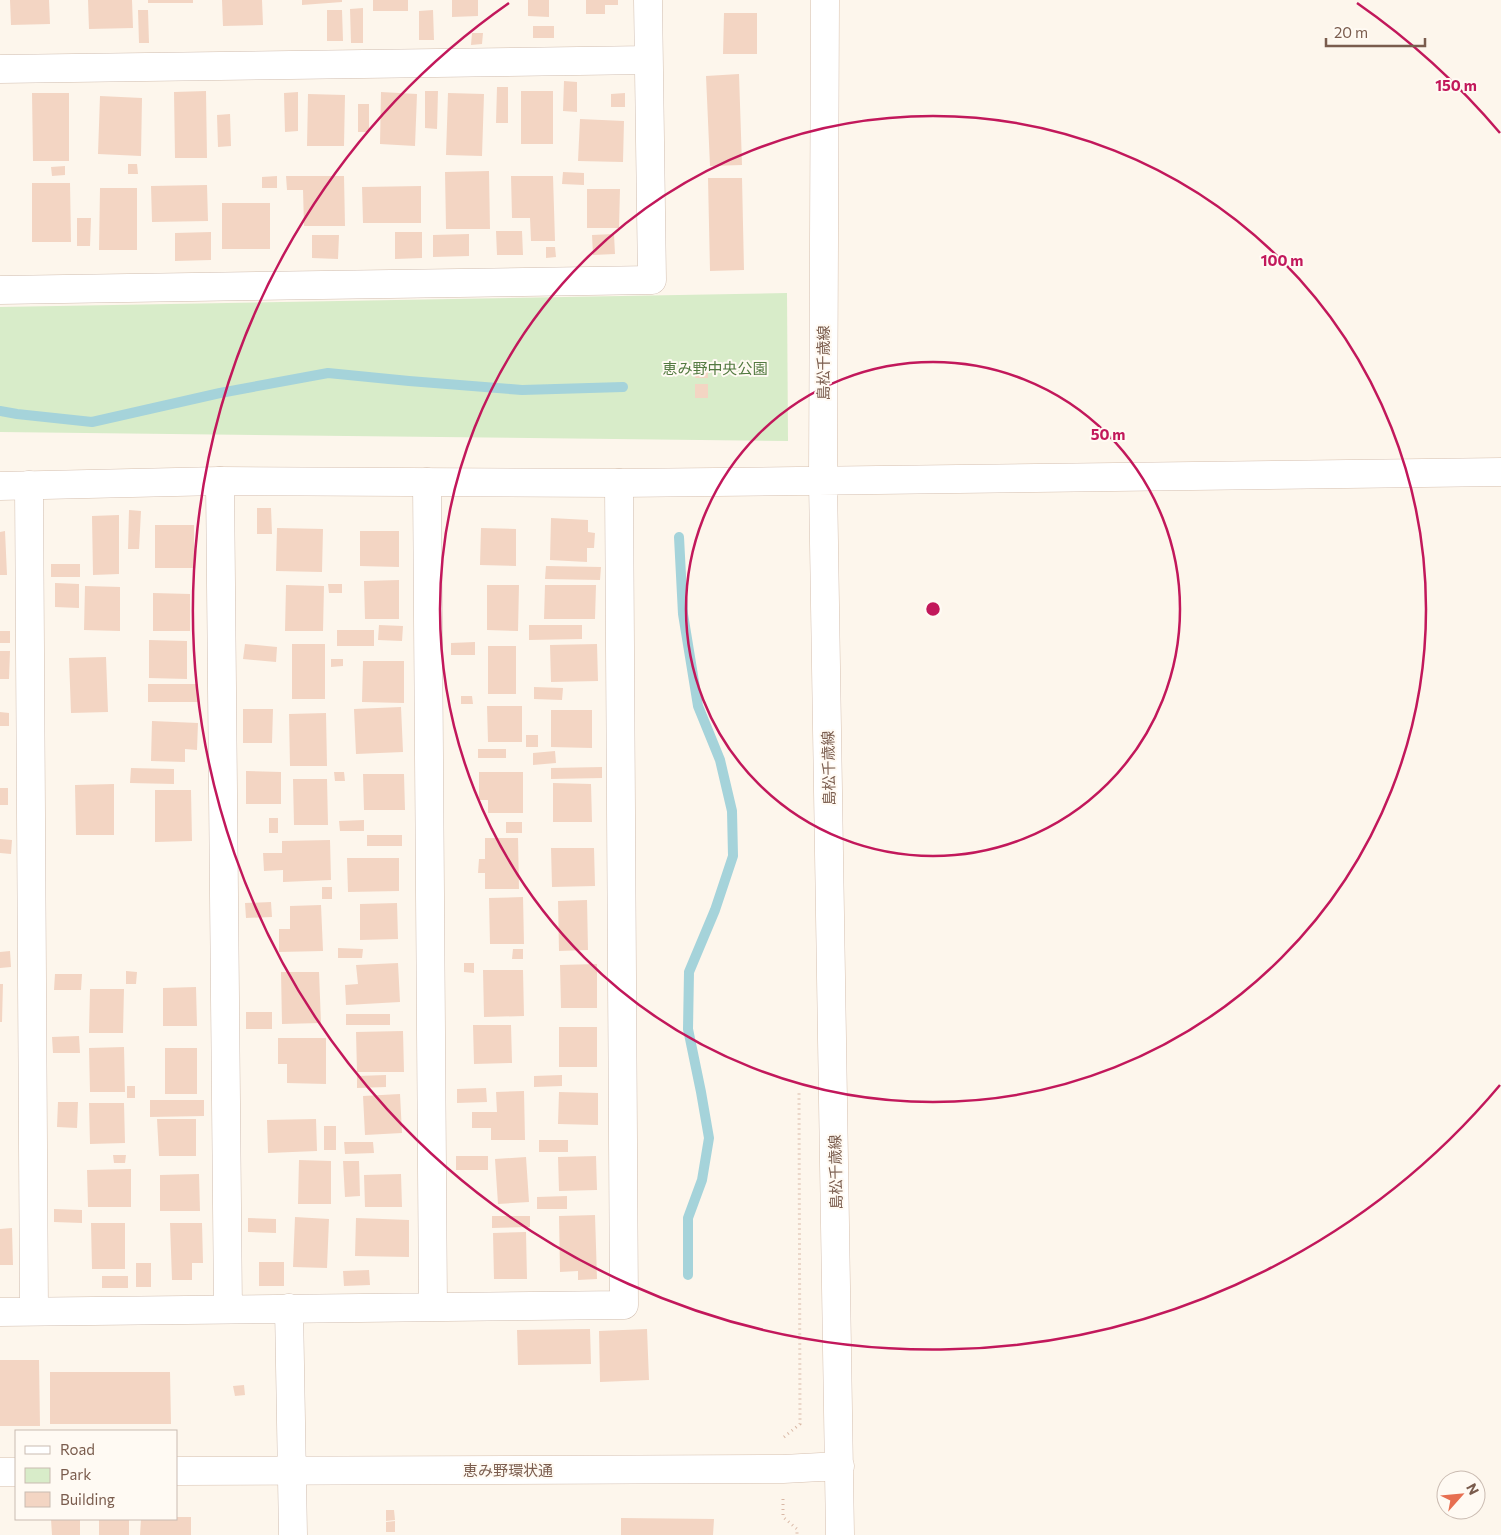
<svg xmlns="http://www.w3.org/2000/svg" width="1501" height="1535" font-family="Commissioner,'Noto Sans JP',sans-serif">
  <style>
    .green { fill: #d8ecc9 }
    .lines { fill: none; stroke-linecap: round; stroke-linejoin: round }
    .stream { stroke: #a5d3da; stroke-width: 10 }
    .building { fill: #f3d5c3 }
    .street-casing { stroke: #d1beb0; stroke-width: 29 }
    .secondary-casing { stroke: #d6c0b0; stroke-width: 29 }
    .path { stroke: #d9b8a5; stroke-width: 3; stroke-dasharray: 1 4; stroke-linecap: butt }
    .street { stroke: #fff; stroke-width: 28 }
    .secondary { stroke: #fff; stroke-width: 28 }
    .ring { fill: none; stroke: #c2185b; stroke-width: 2.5 }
    .labels { text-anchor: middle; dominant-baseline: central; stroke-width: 4; stroke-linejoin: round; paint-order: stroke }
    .street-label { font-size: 15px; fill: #7a5c4d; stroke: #fffaf3 }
    .park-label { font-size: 15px; fill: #537a41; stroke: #fffaf3 }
    .centre { fill: #c2185b; stroke: #fffaf3; stroke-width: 2.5 }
    .ring-label { font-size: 15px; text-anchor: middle; font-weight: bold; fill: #c2185b; stroke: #fffaf3; stroke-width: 4; stroke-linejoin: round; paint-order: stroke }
  </style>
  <rect width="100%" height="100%" fill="#fdf6ec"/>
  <path class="green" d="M787,293l1,148 -788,-9v-125z"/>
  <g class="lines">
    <path class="stream" d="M0,411l17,3 75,8 128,-29 108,-20 81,8 113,9 101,-3
      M679,537l4,77 15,92 22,54 12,51 1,45 -18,54 -26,62 -1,57 13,63 8,46 -7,42 -14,38v57"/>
  </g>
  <path class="building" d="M10,0h39l1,24 -39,1z
    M88,0h44l1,28 -44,1z
    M148,0h45v3h-45z
    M222,0h40l1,25 -40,1z
    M302,0h40v2l-40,3z
    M373,0h35v11h-35z
    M452,0h26v16l-26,1z
    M528,0h21v17l-21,-1z
    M586,0h32v5h-13v9h-19z
    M363,8v35h-12l-1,-34z
    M138,10h10l1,33h-10z
    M327,10h15l1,31h-16z
    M433,10l1,30h-15v-29z
    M724,13h33v41h-34z
    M533,26h21v12h-21z
    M472,33h11l-1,11 -11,1z
    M739,74l3,91 -32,1 -4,-90z
    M564,81l13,1v30l-14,-1z
    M497,87h11v36h-12z
    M206,91l1,67h-32l-1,-66z
    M425,91h13l-1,38 -12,-1z
    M521,91h32v53h-32z
    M298,92v39l-13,1 -1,-39z
    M381,92l36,2 -2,52 -35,-2z
    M32,93h37v68h-36z
    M448,93l36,1 -2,62 -36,-1z
    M625,93v14h-14v-13z
    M308,94l37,1 -1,51h-37z
    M100,96l42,2 -1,58 -43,-2z
    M358,104h11v28h-11z
    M230,114l1,32 -13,1 -1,-32z
    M580,119l44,2 -1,41 -45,-1z
    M128,164h9l1,10h-10z
    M65,166v9l-13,1 -1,-9z
    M489,171l1,58h-44l-1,-57z
    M563,172l21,1v12l-22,-1z
    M277,176v12h-15v-11z
    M286,176h58l1,50h-41l-1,-36h-16z
    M511,176h42l2,65h-24l-1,-23h-18z
    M708,178h34l2,92 -34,1z
    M32,183h38l1,59h-39z
    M207,185l1,36 -56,1 -1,-36z
    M421,186v37h-58l-1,-36z
    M100,188h37v62h-38z
    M587,189h33l-1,39h-32z
    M222,203h48v46h-48z
    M77,218h14l-1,28h-13z
    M496,231h26l1,24h-26z
    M211,232v28l-36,1v-28z
    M395,232h27v26l-27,1z
    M469,234v22l-36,1v-22z
    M614,234l1,20 -22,1 -1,-20z
    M312,235h27l-1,24 -26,-1z
    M546,247h9l1,10 -10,1z
    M695,364h13v14h-13z
    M695,384h13v14h-13z
    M257,508h14l1,26h-15z
    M129,510l12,1 -2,38h-11z
    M119,515v59l-26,1 -1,-59z
    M551,518l37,2v12l7,1 -1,15h-7v14l-37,-2z
    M155,525h39v43h-39z
    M277,528l46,1 -1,43 -46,-1z
    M481,528l35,1v37l-36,-1z
    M5,531l2,44h-7v-43z
    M360,531h39v36l-39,-1z
    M51,564h29v13h-29z
    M546,566l55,1 -1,13 -55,-1z
    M399,580v39h-34l-1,-38z
    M55,583l24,1v24l-24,-1z
    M328,584h14v9h-13z
    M286,585l38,1 -1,45h-38z
    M487,585h32l-1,46 -31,-1z
    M545,585h51l-1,34h-51z
    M85,586l35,1v44l-36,-1z
    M153,593l37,1v37h-37z
    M379,625l24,1 -1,15 -24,-1z
    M529,625h53v14l-53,1z
    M337,630h37v16h-37z
    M0,631h10v12h-10z
    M149,640l38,1v38l-38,-1z
    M475,642v13h-24v-12z
    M245,644l32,3 -1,15 -33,-3z
    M292,644h33v55h-33z
    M597,644l1,37 -47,1 -1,-37z
    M488,646h28v48h-28z
    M0,651h10l-1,28h-9z
    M106,657l2,55 -37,1 -2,-55z
    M331,659h12v7l-12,1z
    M363,661h41v42l-42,-1z
    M148,684h50v18h-50z
    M534,687l29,1 -1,12 -28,-1z
    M461,696h11l1,8h-12z
    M487,706h35v36h-34z
    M401,707l2,45 -47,2 -2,-45z
    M243,709h30l-1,34h-29z
    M551,710h41v38l-41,-1z
    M0,712l9,1v13h-9z
    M326,713l1,53h-37l-1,-52z
    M152,721l46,2 -1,27 -12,-1v13l-34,-1z
    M526,735h12v12h-12z
    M478,749h28v9h-28z
    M555,751l1,12 -23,2v-12z
    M602,767v11l-51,1v-11z
    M131,768l43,1v15l-44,-1z
    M246,771l35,1v32h-35z
    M334,772h10l1,9h-10z
    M479,772h44v41h-35v-13h-9z
    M363,774h41l1,36h-41z
    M293,779h34l1,46h-34z
    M553,783l38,1 1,38h-39z
    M114,784v51h-38l-1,-50z
    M0,788h8v17h-8z
    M155,790h36l1,51 -37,1z
    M269,818h9v15h-9z
    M364,820v11h-24l-1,-10z
    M506,822h16v11h-16z
    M367,835h35v11h-35z
    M485,838h33l1,51h-34v-16h-7l1,-14h6z
    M0,839l12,1 -1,14 -11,-1z
    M330,840l1,40 -48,2v-12l-19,1 -1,-18h19v-12z
    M551,848h43l1,38 -43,1z
    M347,858h52v33l-51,1z
    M322,887h10v12h-10z
    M523,897l1,47h-34l-1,-46z
    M587,900l1,50 -29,1 -1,-50z
    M271,902l1,15 -26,1 -1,-15z
    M397,903l1,36 -38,1v-36z
    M321,905l2,46 -44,1v-23h11v-23z
    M338,948l25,1 -1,9h-24z
    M513,949h10v10h-11z
    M10,951l1,16 -11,1v-16z
    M398,963l2,39 -54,3 -1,-20 13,-1 -2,-19z
    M464,963h10v10l-10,-1z
    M597,964v44h-36l-1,-43z
    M483,970h40l1,46 -40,1z
    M126,971l11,1 -1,12h-10z
    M281,972h38l2,51 -39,1z
    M55,974h27l-1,16h-27z
    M0,984h3l-1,38h-2z
    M196,987l1,39h-34v-38z
    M90,989h34l-1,44h-34z
    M246,1012h26v17h-26z
    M346,1014h44v11h-44z
    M473,1025h38l1,38 -38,1z
    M559,1027h38v40h-38z
    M403,1031l1,41h-47l-1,-40z
    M79,1036l1,17h-27l-1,-16z
    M278,1038h48v46l-39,-1v-19h-9z
    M124,1047l1,45h-35l-1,-44z
    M165,1048h32v46h-32z
    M386,1075v12l-29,1v-12z
    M562,1075v11l-28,1v-11z
    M127,1086h8v12h-8z
    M486,1088l1,14 -30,1v-14z
    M524,1091l1,49h-34v-12h-19v-16h25l-1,-20z
    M559,1092l39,1v32l-40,-1z
    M400,1094l2,39 -37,2 -2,-39z
    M150,1100h54v16l-54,1z
    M58,1102h20l-1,26 -20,-1z
    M89,1103h35l1,40 -35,1z
    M157,1119h39v37h-37z
    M316,1119l1,32 -49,2 -1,-33z
    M324,1126h12v24h-12z
    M539,1140h29v12h-29z
    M344,1142h29l1,11 -29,1z
    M113,1155h13l-1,8h-11z
    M456,1156h32v14h-32z
    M596,1156l1,34 -38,1 -1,-34z
    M526,1157l3,45 -31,2 -3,-45z
    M299,1160l32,1v43h-33z
    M343,1161h16l1,35 -15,1z
    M131,1169v38h-43l-1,-37z
    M199,1174l1,37h-40v-36z
    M401,1174l1,33h-37l-1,-32z
    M567,1196v13h-30v-12z
    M54,1209l28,1v13l-28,-1z
    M595,1215l2,64 -19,1v-9l-18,1 -1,-56z
    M492,1216h38v11l-38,1z
    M295,1217l34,2 -2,49 -34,-1z
    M248,1218l28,1v14l-28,-1z
    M356,1218l53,2v37l-54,-1z
    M91,1223h34v46h-33z
    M170,1223h32l1,40h-11v17h-20z
    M12,1228l1,37h-13v-36z
    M526,1232l1,47h-33l-1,-46z
    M259,1262h25v24h-25z
    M136,1263h15v24h-15z
    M369,1270l1,15 -26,1 -1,-15z
    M102,1276h26v12h-26z
    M590,1329l1,35 -73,1 -1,-35z
    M647,1329l2,51 -49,2 -1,-51z
    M0,1360h39l1,66h-40z
    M50,1372h120l1,52h-121z
    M244,1385l1,10 -10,1 -2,-10z
    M386,1510h8l1,10 -9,1z
    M176,1517h15v18h-51l1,-16h35z
    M621,1518l93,1 -1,16h-92z
    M51,1519h29v16h-28z
    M99,1519h30v16h-30z
    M395,1521v11h-9v-10z"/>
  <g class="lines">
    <defs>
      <path id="street" d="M0,69l648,-9
        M0,290l652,-10 -4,-280
        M220,481l8,828
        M427,482l6,825
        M29,485l5,826
        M289,1308l4,227
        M0,1312l624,-7 -5,-822"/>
      <path id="secondary" d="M825,0l-2,481 17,1054
        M0,486l220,-5 399,2 179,-2 703,-9
        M176,1471l607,-2 57,-3
        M0,1472h16"/>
    </defs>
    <use href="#street" class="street-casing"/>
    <use href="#secondary" class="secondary-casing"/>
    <path class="path" d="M784,1437l16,-13 -1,-333
      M783,1499v18l14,12v6"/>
    <use href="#street" class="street"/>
    <use href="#secondary" class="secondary"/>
  </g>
  <g class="ring">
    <circle cx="933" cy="609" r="247"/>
    <circle cx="933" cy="609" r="493"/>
    <path d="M1500 1085A740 740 0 1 1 509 3M1357 3A740 740 0 0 1 1500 133"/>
  </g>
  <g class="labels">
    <g class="street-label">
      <text transform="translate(823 363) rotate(-90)">島松千歳線</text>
      <text transform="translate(828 768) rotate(-91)">島松千歳線</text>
      <text transform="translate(835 1172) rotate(-91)">島松千歳線</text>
      <text x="508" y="1470">恵み野環状通</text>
    </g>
    <g class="park-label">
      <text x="715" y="368">恵み野中央公園</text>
    </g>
  </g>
  <circle cx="933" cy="609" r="8" class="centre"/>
  <g class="ring-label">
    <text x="1456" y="91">150 m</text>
    <text x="1282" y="266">100 m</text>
    <text x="1108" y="440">50 m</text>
  </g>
  <rect x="15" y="1430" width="162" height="90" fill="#fffaf3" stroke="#cabbb1"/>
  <rect x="25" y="1446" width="25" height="8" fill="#ffffff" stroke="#cabbb1"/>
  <text x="60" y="1455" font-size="15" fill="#7a5c4d">Road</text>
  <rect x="25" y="1468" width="25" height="15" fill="#d8ecc9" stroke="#cabbb1"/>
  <text x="60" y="1480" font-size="15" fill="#7a5c4d">Park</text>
  <rect x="25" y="1492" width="25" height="15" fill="#f3d5c3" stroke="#cabbb1"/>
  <text x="60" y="1505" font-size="15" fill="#7a5c4d">Building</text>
  <g transform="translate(1461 1495) rotate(63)"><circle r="24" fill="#fffaf3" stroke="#cabbb1"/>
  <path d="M0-4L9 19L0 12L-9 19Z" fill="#e76f51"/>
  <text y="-8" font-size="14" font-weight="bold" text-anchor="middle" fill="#7a5c4d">N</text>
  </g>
  <path d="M1326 38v8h99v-8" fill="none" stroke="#7a5c4d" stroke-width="2.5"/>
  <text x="1334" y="38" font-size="15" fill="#7a5c4d" stroke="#fffaf3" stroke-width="4" paint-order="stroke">20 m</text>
</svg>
